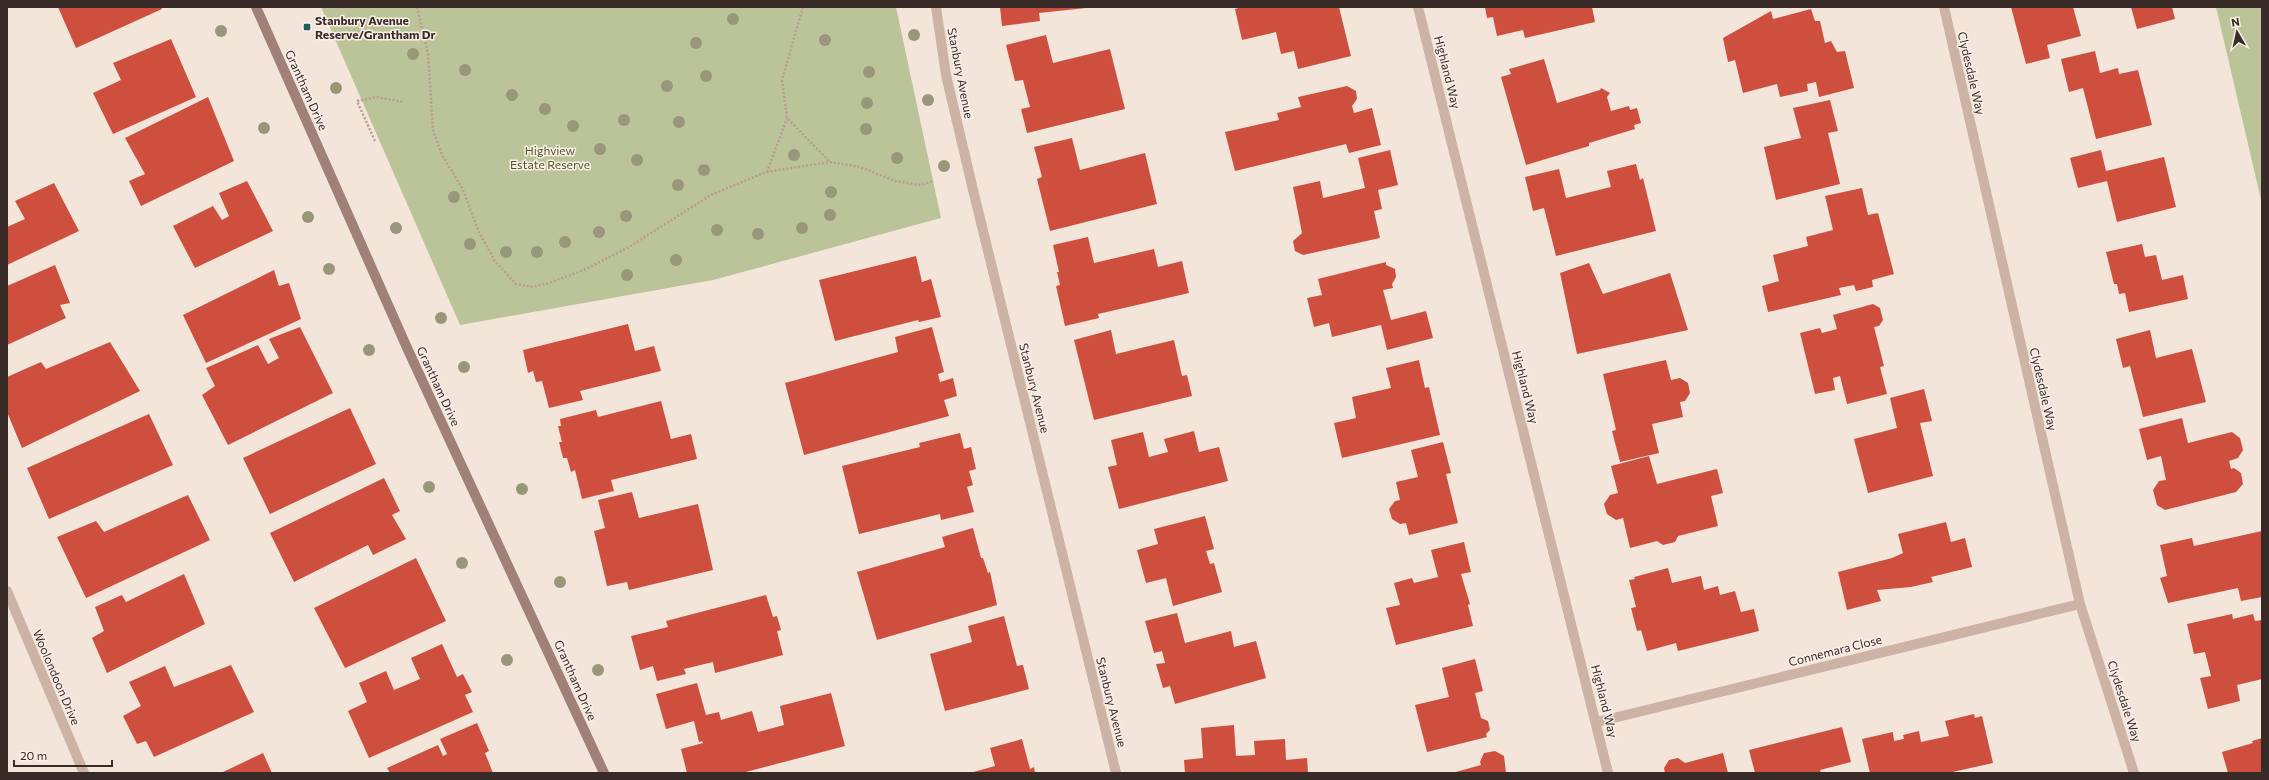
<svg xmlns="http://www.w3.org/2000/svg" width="2269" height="780" font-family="Commissioner,sans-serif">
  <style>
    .green { fill: #bbc499 }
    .building { fill: #cf4f3e }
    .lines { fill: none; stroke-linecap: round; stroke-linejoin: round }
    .path { stroke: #b99c90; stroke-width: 2.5; stroke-dasharray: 2 2; stroke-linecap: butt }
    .street { stroke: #cdb3a6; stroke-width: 10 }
    .secondary { stroke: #a08177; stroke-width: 10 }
    .tree { fill: #989779 }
    .poi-dot { fill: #1a5d59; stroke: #fbefe7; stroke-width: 1.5 }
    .labels { text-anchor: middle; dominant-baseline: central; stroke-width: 3; stroke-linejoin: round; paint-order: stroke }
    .poi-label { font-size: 12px; font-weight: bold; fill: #382a27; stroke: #fbefe7; text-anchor: start }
    .street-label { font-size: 12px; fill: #382a27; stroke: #fbefe7 }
    .park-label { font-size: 12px; fill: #4d5829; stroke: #fbefe7 }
  </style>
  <rect width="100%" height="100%" fill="#f4e5db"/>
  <path class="green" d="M321,7h575l45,211 -228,62 -253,45z
    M2216,7h46v197z"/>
  <path class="building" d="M58,7h103l1,2 -86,39z
    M1000,7h86v1l-47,5 1,8 -38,5z
    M1242,7h97l12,49 -53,13 -4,-18 -13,3 -5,-22 -34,8 -7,-31z
    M1485,7h107l3,15 -70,16 -2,-8 -26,6 -4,-19 -6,1z
    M2011,7h62l8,29 -34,9 3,13 -24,6z
    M2131,7h41l3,12 -38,10z
    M1811,9l4,12h5l5,22 6,-2 6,11 8,-1 9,37 -35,9 -3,-15 -9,2 1,7 -28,6 -3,-13 -34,9 -8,-33 -7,2 -5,-24 48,-27 2,8z
    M1046,35l7,28 57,-14 15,60 -98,24 -6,-24 9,-2 -7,-27 -8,1 -9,-36z
    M171,39l25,58 -83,37 -20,-41 28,-13 -8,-17z
    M2095,51l5,22 18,-5 1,6 19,-4 14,55 -56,14 -13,-51 -14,4 -8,-33z
    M1544,59l13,44 43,-13 1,-2 9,5 -3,4 4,14 18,-5 1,4 7,-2 4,15 -7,2 1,4 -46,14v3l-63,19 -25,-88 10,-3 -2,-5z
    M1347,86l9,5 1,8 -5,7 2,7 18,-5 9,37 -32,8 -3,-9 -111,27 -10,-39 54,-12 -2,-7 24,-6 -3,-10z
    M208,97l26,64 -93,45 -12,-25 16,-7 -20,-36z
    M1830,100l8,31 -10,2 12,51 -64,16 -12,-53 37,-9 -8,-30z
    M1072,138l8,32 65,-17 12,51 -107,27 -13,-52 5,-2 -8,-30z
    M1390,150l8,35 -20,5 4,19 -8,2 6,27 -77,17 -8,-4 -2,-10 9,-8 -9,-46 27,-6 3,17 42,-10 -7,-30z
    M2101,150l5,21 58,-14 12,50 -59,15 -10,-41 -29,7 -8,-30z
    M1636,164l4,16 3,-2 13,53 -100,25 -12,-48 -11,3 -8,-34 34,-8 7,29 45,-11 -4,-16z
    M247,181l26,50 -78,37 -22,-42 40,-20 9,14 7,-4 -10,-23z
    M54,183l25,48 -72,34v-38l18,-8 -10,-18z
    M1862,188l6,27 10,-2 16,61 -22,6 1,7 -17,4 -2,-6 -15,3 2,7 -73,17 -6,-26 17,-5 -6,-26 35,-9 -2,-9 27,-7 -8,-34z
    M1088,237l6,26 60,-14 4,18 24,-6 7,32 -91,21 1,4 -34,8 -9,-40 4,-1 -3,-13h2l-6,-27z
    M2142,244l3,13 11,-2 6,25 21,-5 5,24 -59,13 -4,-19 -6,1 -2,-10h-3l-8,-32z
    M916,256l6,26 9,-3 10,38 -22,5 -1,-2 -83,21 -16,-61z
    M1386,262v3l9,4 1,8 -4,7 1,4 -10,2 8,30 35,-9 7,27 -46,12 -6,-25 -49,12 -3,-14 -15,4 -7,-29 15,-3 -4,-16z
    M1589,263l14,31 67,-21 18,57 -111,24 -17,-81z
    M55,265l15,38 -10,2 6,13 -59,27v-59z
    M274,270l5,16 10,-3 12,36 -95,44 -23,-48z
    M1873,304l7,4 3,12 -4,6 -5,1 10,39 -4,1 7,27 -40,10 -7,-28 -7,2 2,12 -20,4 -15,-61 20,-5 2,5 15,-4 -4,-14z
    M628,324l7,27 19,-5 7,25 -81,20 3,9 -34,8 -7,-27 -6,1 -3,-11 -5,2 -5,-23z
    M300,327l33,66 -105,52 -26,-50 13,-9 -9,-18 52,-23 10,19 11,-6 -10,-19z
    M932,327l12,45 -6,2 2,8 13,-4 4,18 -13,4 5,16 -145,39 -19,-72 113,-31 -3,-15z
    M1111,330l5,24 58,-14 8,36 5,-1 5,21 -98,24 -20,-80z
    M2150,330l6,28 36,-9 14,53 -63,15 -13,-51 -7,2 -7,-29z
    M110,342l30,49 -118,57 -15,-36v-35l34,-15 5,7z
    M1419,360l6,28 4,-1 11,48 -98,23 -8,-35 22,-5 -4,-21 39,-9 -5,-20z
    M1666,360l5,20 9,-2 8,5 2,10 -5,8 -5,1 3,15 -31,7 7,29 -39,9 -8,-31 4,-1 -13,-56z
    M1924,389l8,32 -12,2 13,53 -65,17 -14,-54 43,-11 -7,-30z
    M661,401l10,38 20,-5 6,25 -86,21 3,11 -32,8 -7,-29 -4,2 -4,-14h-4l-4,-16h3l-4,-16h3l-1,-7 36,-9 2,7z
    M350,408l26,56 -106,50 -27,-56z
    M149,414l24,51 -124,54 -22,-51z
    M2182,418l6,25 44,-11 8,6 3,12 -5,8 -9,3 2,8 3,-1 7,5 2,11 -7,8 -71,18 -8,-5 -4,-15 6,-9 7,-1 -5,-24 -14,4 -8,-31z
    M1194,431l5,21 20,-5 9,34 -109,28 -11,-42 9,-2 -6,-25 32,-8 6,25 19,-5 -4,-13z
    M960,433l4,16 7,-2 5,22 -7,2 4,14 -6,2 7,25 -33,8 -1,-6 -81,20 -17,-68 78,-19 -1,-4z
    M1443,442l8,31 -5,1 12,49 -49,12 -3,-12 -6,1 -8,-5 -3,-10 6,-8 5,-1 -4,-18 22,-5 -7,-27z
    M1649,456l8,28 60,-15 6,24 -12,3 7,30 -40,10 -3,6 -12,3 -6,-4 -27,7 -7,-30 -7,2 -9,-6 -3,-10 6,-9 8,-2 -7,-27z
    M384,478l16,33 -8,4 14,24 -33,16 -5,-10 -74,37 -24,-49z
    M632,492l7,26 59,-14 15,66 -84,20 -2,-8 -20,4 -13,-55 11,-3 -7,-28z
    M188,495l22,45 -124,58 -29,-61 39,-16 8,11z
    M1205,516l9,33 -8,2 4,13 4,-1 8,29 -49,14 -7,-28 -20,5 -9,-33 21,-6 -4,-15z
    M1946,522l5,20 14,-4 7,29 -41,10 2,5 -22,5 -34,3 4,11 -34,9 -9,-38 54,-14 11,-5 -5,-19z
    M973,528l8,30h2l5,15 2,-1 7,33 -120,35 -20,-68 88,-25 -3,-10z
    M2262,531v66l-21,4 -3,-13 -70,15 -8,-25 7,-2 -7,-31 32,-7 2,8z
    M1464,542l7,30 -10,2 9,30 -2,1 5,21 -77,19 -10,-37 14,-3 -6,-22 18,-5 2,5 24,-6 -7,-27z
    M416,558l30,63 -101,47 -31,-60z
    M1668,568l4,15 29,-7 3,14 14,-4 2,9 15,-4 6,21 13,-3 5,22 -81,20 -2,-8 -29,8 -6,-21 -4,1 -6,-23 5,-1 -7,-27 6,-1 -1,-2z
    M184,574l21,50 -98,49 -15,-35 12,-7 -9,-24 27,-12 4,7z
    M766,595l7,22 4,-1 4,14 -4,1 6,24 -68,18 -2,-11 -29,7 2,5 -29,7 -4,-15 -13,4 -9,-34 37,-9 -2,-6z
    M1177,613l8,30 46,-12 3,16 22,-6 10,37 -91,26 -5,-18 -7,2 -7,-24 9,-1 -3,-12 -8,2 -9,-32z
    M2232,614l1,5 20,-5 2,7 7,-1v59l-25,6 3,16 -32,8 -8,-31 11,-2 -6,-24 -11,2 -7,-30z
    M1004,616l13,50 6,-1 6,24 -84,22 -15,-57 42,-12 -4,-16z
    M442,644l15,33 6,-3 9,18 -7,3 8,17 -104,46 -21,-47 19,-9 -8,-19 27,-12 8,19 26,-11 -9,-21z
    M1475,659l8,32 -8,2 6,25 7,3 2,9 -4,4 1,3 -60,15 -12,-47 34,-8 -7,-29z
    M231,665l23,47 -100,45 -8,-16 -9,3 -14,-28 18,-10 -12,-24 36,-16 9,21z
    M697,683l9,32 13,-3 2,8 31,-9 6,21 26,-7 -4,-19 51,-13 14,53 -103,27h-55l-6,-24 22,-6 -1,-2 -3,1 -5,-21 -28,8 -10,-35z
    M1974,714l1,4 7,-2 11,47 -45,10h-78l-8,-34 31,-7 1,9 10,-2 -1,-4 16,-4 2,11 28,-6 -4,-15z
    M477,723l12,28 -4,2 8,20h-103l-3,-5 51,-23 5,11 4,-2 -7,-15z
    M1234,725l2,31 19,-1 -1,-14 31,-2 1,21 21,-2 1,15h-123l-1,-13 19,-2 -2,-30z
    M1842,727l9,35 -31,8 1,3h-66l-6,-23z
    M2262,738v35h-34l-6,-21 31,-9 -1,-2z
    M1022,739l8,30 4,-2 1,6h-65l25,-7 -5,-18z
    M1495,751l9,5 2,17h-54l29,-8 -1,-3 4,-9z
    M263,753l9,20h-51z
    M1723,753l5,20h-63l-1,-5 5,-8 9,-2 7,5z"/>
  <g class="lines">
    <path class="path" d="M417,7l11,46 5,77 9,25 20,33 17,44 16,29 21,23 17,3 16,-4 35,-13 45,-23 82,-52 55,-23 64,-10 30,5 35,14 25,4 14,-4
      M803,7l-21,73 5,38 43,44
      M375,141l-18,-40 20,-4 27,5
      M767,172l20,-54"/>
    <path class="street" d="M936,7l10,68 28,119 142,579
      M1418,7l190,766
      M1944,7l136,597 54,169
      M7,591l77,182
      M1597,722l483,-118"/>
    <path class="secondary" d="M256,7l152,343 196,423"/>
  </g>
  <g class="tree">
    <circle cx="733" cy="19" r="6"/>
    <circle cx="221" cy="31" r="6"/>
    <circle cx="914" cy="35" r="6"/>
    <circle cx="825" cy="40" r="6"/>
    <circle cx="696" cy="43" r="6"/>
    <circle cx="413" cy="54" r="6"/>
    <circle cx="465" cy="70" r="6"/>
    <circle cx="869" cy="72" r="6"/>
    <circle cx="706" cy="76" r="6"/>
    <circle cx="667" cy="86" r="6"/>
    <circle cx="336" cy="88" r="6"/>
    <circle cx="512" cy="95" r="6"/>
    <circle cx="928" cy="100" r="6"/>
    <circle cx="867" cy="103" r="6"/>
    <circle cx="545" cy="109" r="6"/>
    <circle cx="624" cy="120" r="6"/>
    <circle cx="679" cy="122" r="6"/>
    <circle cx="573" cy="126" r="6"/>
    <circle cx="264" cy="128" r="6"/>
    <circle cx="866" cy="129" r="6"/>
    <circle cx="600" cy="149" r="6"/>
    <circle cx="794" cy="155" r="6"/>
    <circle cx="897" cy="158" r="6"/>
    <circle cx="637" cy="160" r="6"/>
    <circle cx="944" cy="166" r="6"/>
    <circle cx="704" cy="170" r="6"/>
    <circle cx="678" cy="185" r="6"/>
    <circle cx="831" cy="192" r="6"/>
    <circle cx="454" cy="197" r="6"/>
    <circle cx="830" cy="215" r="6"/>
    <circle cx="626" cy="216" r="6"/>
    <circle cx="308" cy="217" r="6"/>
    <circle cx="396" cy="228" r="6"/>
    <circle cx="802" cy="228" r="6"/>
    <circle cx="717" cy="230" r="6"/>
    <circle cx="599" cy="232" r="6"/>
    <circle cx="758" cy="234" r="6"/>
    <circle cx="565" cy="242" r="6"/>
    <circle cx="470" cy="244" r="6"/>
    <circle cx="506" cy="252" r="6"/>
    <circle cx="537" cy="252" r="6"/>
    <circle cx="676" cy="260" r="6"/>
    <circle cx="329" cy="269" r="6"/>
    <circle cx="627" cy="275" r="6"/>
    <circle cx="441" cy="318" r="6"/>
    <circle cx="369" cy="350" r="6"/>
    <circle cx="464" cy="367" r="6"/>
    <circle cx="429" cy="487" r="6"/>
    <circle cx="522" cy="489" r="6"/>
    <circle cx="462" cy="563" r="6"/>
    <circle cx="560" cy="582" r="6"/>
    <circle cx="507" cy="660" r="6"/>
    <circle cx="598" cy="670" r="6"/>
  </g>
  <rect class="poi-dot" x="303" y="23" width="8" height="8" rx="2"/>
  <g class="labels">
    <g class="poi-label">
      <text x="315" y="20">Stanbury Avenue<tspan x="315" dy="14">Reserve/Grantham Dr</tspan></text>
    </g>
    <g class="street-label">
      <text transform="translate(1448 72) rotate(76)">Highland Way</text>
      <text transform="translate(961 73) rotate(79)">Stanbury Avenue</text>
      <text transform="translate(1972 73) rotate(77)">Clydesdale Way</text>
      <text transform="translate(307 90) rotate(66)">Grantham Drive</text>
      <text transform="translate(439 386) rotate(65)">Grantham Drive</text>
      <text transform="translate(1526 387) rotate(76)">Highland Way</text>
      <text transform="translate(1035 388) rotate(76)">Stanbury Avenue</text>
      <text transform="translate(2044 389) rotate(77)">Clydesdale Way</text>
      <text transform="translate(1835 650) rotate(-14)">Connemara Close</text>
      <text transform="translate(57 677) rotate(67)">Woolondoon Drive</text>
      <text transform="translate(576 680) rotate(66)">Grantham Drive</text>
      <text transform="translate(1605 701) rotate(76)">Highland Way</text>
      <text transform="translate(2125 701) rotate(72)">Clydesdale Way</text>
      <text transform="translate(1112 702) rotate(76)">Stanbury Avenue</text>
    </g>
    <g class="park-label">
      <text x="550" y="150">Highview<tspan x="550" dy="14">Estate Reserve</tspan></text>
    </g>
  </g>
  <rect width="2269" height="780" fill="none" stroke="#382a27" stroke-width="16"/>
  <g transform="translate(2237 32) rotate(351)" stroke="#fbefe7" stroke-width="3" paint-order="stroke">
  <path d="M0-3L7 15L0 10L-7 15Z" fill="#382a27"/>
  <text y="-6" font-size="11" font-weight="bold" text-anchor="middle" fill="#382a27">N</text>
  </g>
  <path d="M14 760v6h98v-6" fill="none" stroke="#382a27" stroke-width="2"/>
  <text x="20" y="760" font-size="12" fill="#382a27" stroke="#fbefe7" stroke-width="3" paint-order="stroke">20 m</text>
</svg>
